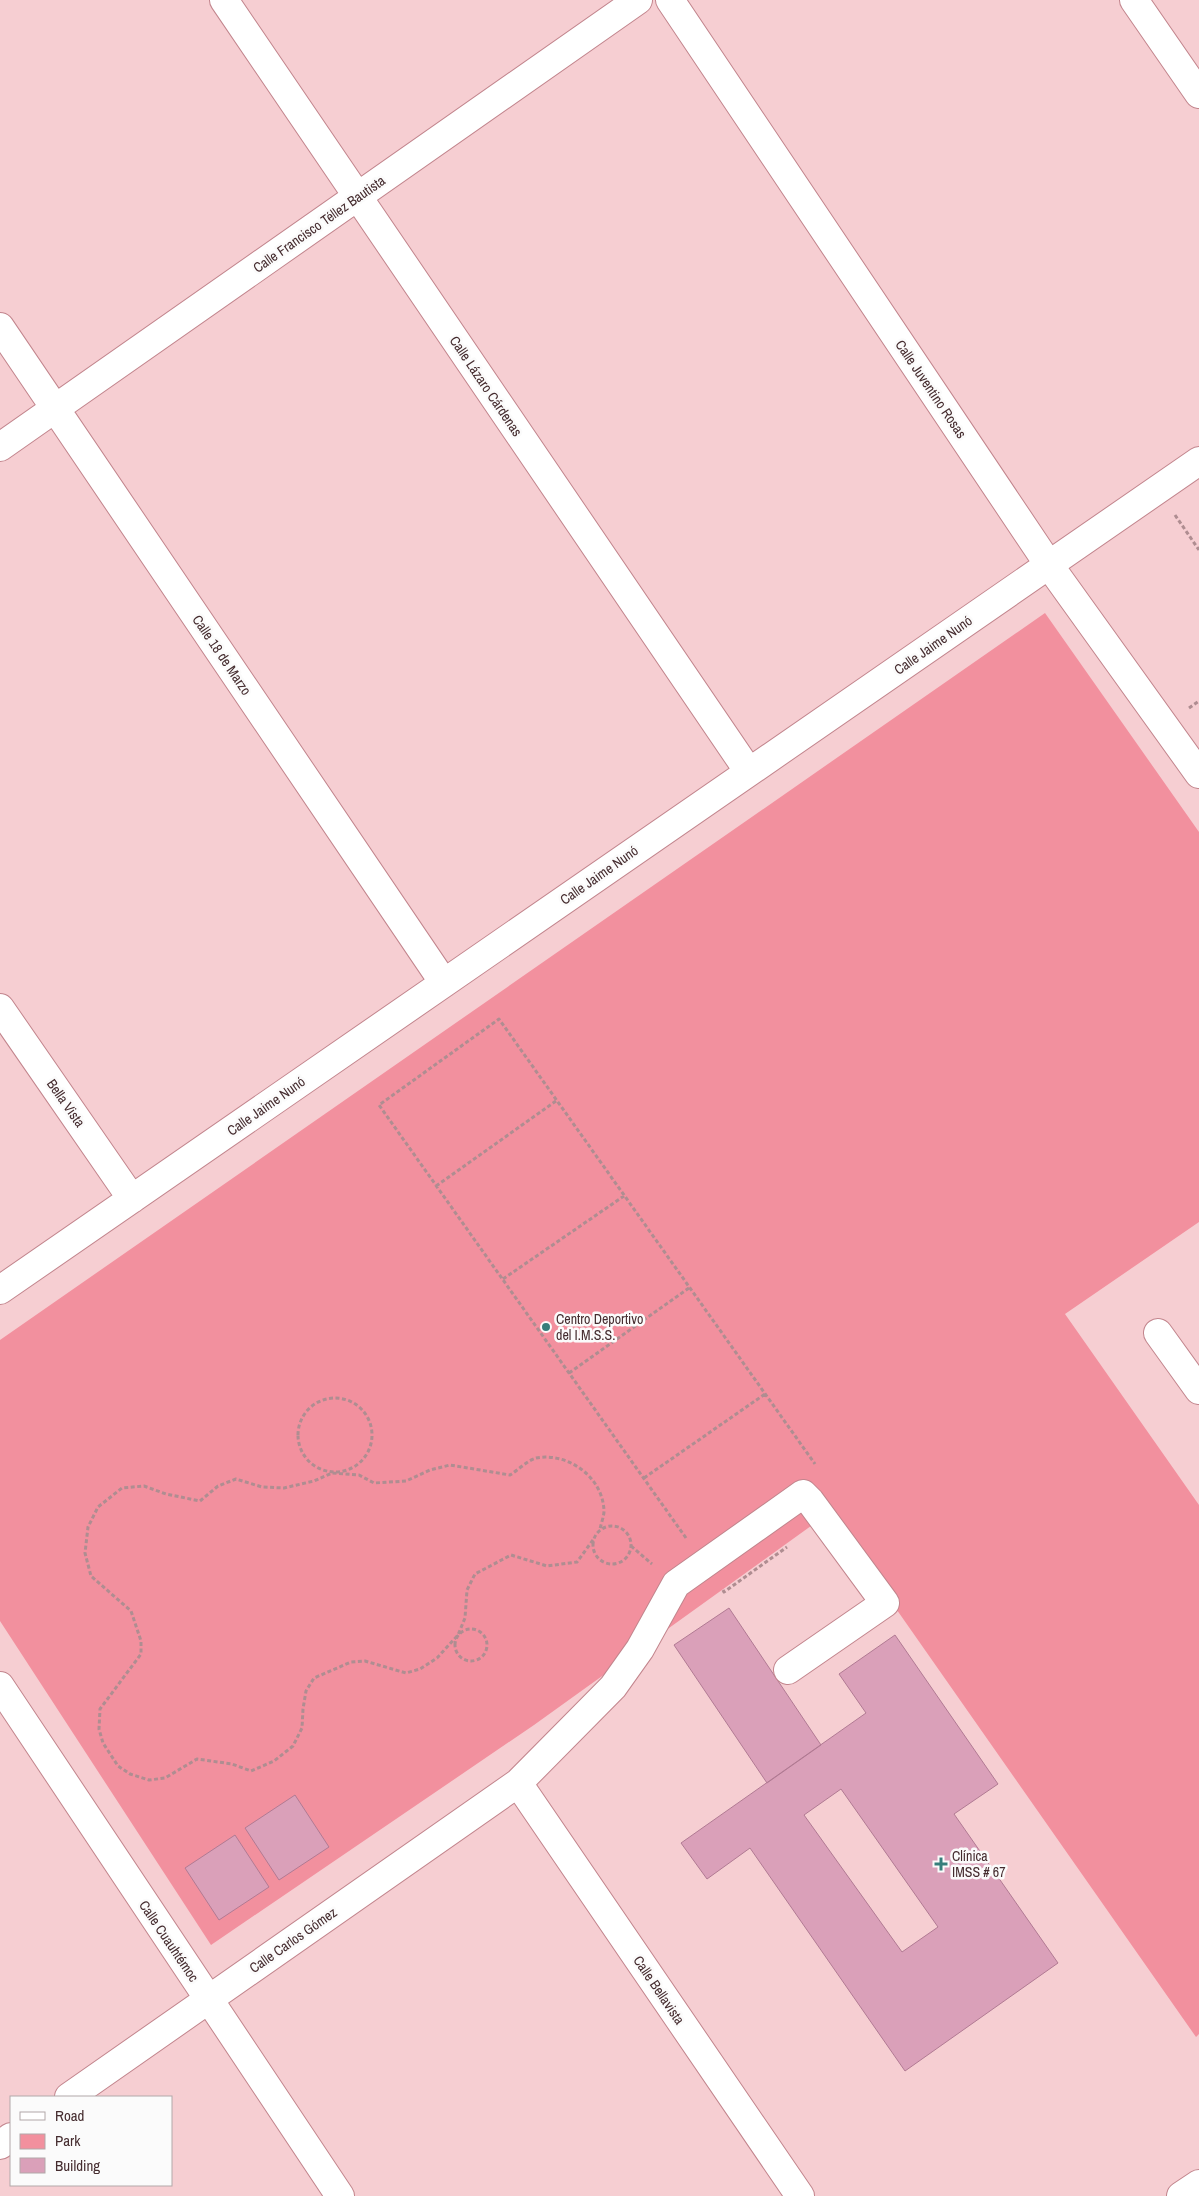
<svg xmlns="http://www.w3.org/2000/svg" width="1199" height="2196" font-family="'Archivo Narrow',sans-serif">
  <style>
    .green { fill: #f2909e }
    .building { fill: #daa0b9; stroke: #b17a93; fill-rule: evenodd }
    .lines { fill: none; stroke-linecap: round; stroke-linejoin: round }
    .minor-casing { stroke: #c2858d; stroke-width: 30 }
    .path { stroke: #af8d91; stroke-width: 3; stroke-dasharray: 4 2.5; stroke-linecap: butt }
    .minor { stroke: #fff; stroke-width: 28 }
    .poi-dot { fill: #367e7b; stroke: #fbfbfb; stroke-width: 2 }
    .labels { text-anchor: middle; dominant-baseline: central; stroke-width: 5; stroke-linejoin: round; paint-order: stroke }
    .street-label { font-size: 14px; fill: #452c2f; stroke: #fbfbfb }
    .poi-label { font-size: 14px; fill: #452c2f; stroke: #fbfbfb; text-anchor: start }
  </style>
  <rect width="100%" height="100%" fill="#f6ced2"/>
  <path class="green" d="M1045,613l154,219v390l-134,92 134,191v529l-3,3 -367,-524 -295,212 -323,220 -211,-324v-281z"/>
  <path class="building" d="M729,1608l92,137 -54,38 -93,-138z
    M895,1635l103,149 -44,30 104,149 -153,108 -155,-223 -43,31 -26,-36 185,-130 -27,-39zM841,1789l97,138 -36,25 -98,-137z
    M295,1795l34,52 -50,33 -34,-52z
    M235,1835l34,52 -50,33 -34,-52z"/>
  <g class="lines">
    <defs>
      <path id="minor" d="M224,0l525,772
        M670,0l379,565 150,209
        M1134,0l65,94
        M0,327l444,656
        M0,447l638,-447
        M0,1008l132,191
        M0,1290l1199,-829
        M1158,1333l41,57
        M0,1686l340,510
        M518,1783l282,413
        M69,2097l449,-314 95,-96 27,-38 36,-65 127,-90 7,7 75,102 -97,67
        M0,2145l11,-8
        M1181,2196l18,-12"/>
    </defs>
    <use href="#minor" class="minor-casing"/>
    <path class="path" d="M1175,515l24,35
      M1189,708l10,-7
      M436,1186l120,-85
      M503,1279l121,-83
      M569,1373l120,-85
      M298 1435a37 37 0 1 1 74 0a37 37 0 1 1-74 0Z
      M644,1478l121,-84
      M593 1545a19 19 0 1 1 38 0a19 19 0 1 1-38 0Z
      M686,1538l-307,-433 120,-86 316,445
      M593,1540l-16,22 -30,4 -36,-11 -36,19 -8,16 -2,28 -7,17 -21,23 -17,11 -14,4 -41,-12 -14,1 -37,16 -8,13 -3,18 -1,19 -9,18 -19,15 -23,10 -19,-7 -35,-5 -32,19 -16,2 -19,-6 -12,-8 -15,-23 -4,-14 1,-20 41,-55v-13l-10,-30 -40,-35 -6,-23 3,-26 10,-20 24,-19 22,-2 22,8 34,7 18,-15 18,-7 26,8 22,1 30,-7 18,-8 27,2 15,8 32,-2 24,-11 20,-5 60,10c7,-4 18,-15 26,-17 32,-6 67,19 68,53 0,5 -3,13 -4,18
      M631,1546l21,18
      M723,1590l1,2 63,-45
      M455 1645a16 16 0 1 1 32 0a16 16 0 1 1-32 0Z"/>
    <use href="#minor" class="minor"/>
  </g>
  <g class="poi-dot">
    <circle cx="546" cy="1327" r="5"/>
    <path d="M938.5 1856.5h5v5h5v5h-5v5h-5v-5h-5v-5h5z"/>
  </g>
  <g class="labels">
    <g class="street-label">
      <text transform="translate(319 224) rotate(-35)">Calle Francisco Téllez Bautista</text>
      <text transform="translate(486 386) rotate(56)">Calle Lázaro Cárdenas</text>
      <text transform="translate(931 389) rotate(56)">Calle Juventino Rosas</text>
      <text transform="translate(933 645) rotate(-35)">Calle Jaime Nunó</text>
      <text transform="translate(222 655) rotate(56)">Calle 18 de Marzo</text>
      <text transform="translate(599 875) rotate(-35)">Calle Jaime Nunó</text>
      <text transform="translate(66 1103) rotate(55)">Bella Vista</text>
      <text transform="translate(266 1106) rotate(-35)">Calle Jaime Nunó</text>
      <text transform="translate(293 1940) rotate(-35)">Calle Carlos Gómez</text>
      <text transform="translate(169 1941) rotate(56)">Calle Cuauhtémoc</text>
      <text transform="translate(659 1990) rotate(56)">Calle Bellavista</text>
    </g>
    <g class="poi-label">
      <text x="556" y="1319">Centro Deportivo<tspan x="556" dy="16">del I.M.S.S.</tspan></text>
      <text x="952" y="1856">Clínica<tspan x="952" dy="16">IMSS # 67</tspan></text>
    </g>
  </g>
  <rect x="10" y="2096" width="162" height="90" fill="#fbfbfb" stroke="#b2a8a9"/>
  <rect x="20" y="2112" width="25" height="8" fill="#ffffff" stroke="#b2a8a9"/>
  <text x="55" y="2121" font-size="15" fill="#452c2f">Road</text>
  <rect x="20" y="2134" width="25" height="15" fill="#f2909e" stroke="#b2a8a9"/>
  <text x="55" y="2146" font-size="15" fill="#452c2f">Park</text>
  <rect x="20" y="2158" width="25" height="15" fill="#daa0b9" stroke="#b2a8a9"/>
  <text x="55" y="2171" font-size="15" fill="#452c2f">Building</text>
</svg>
